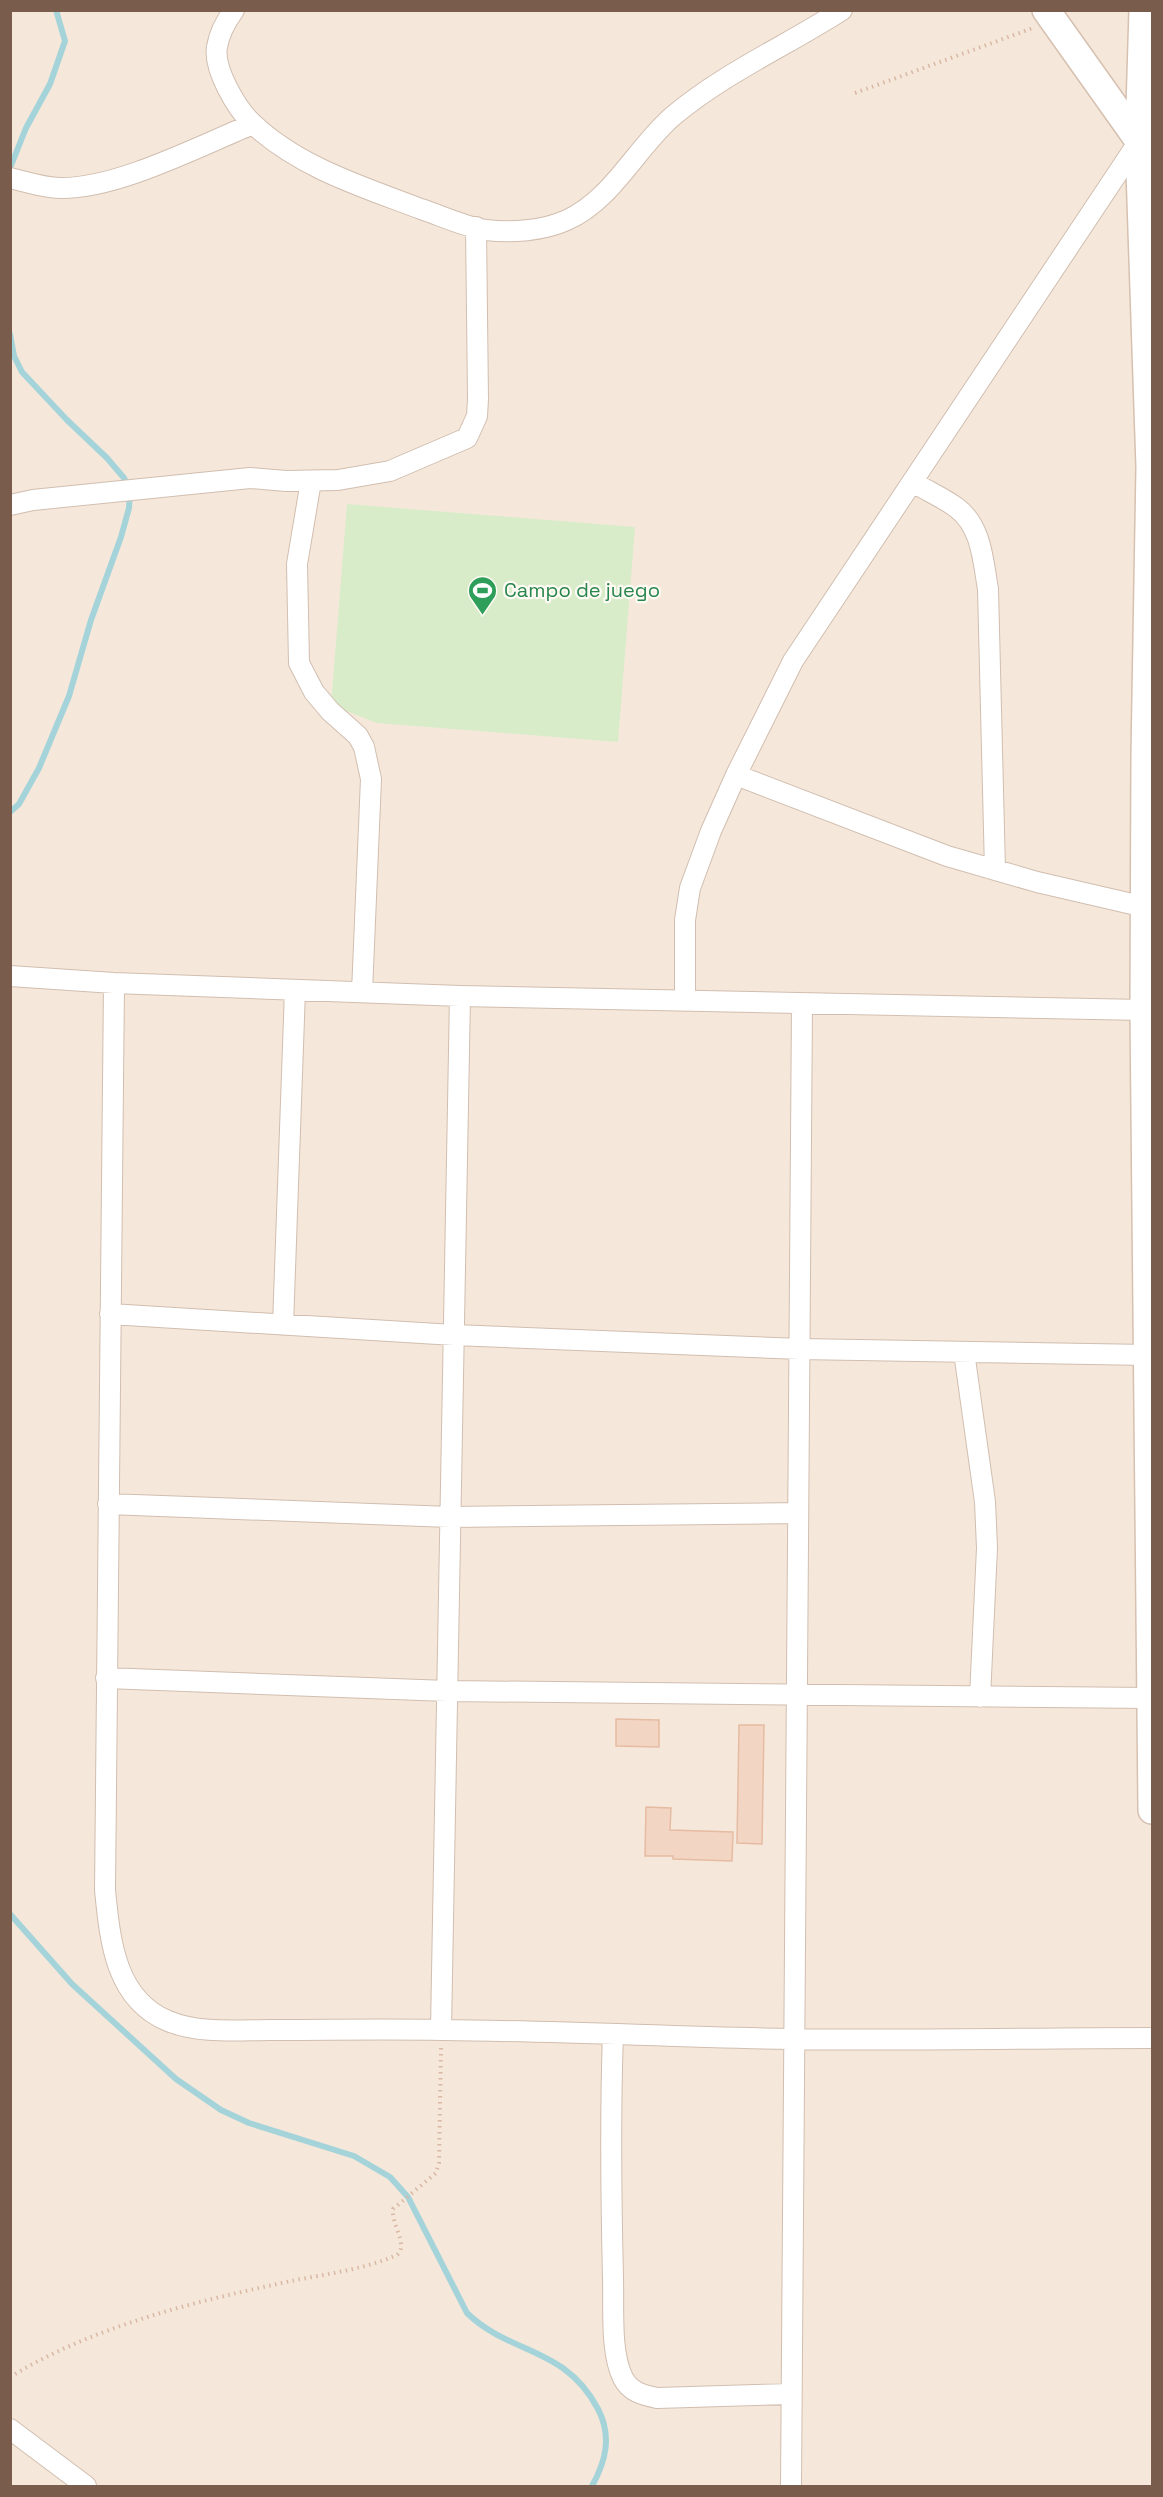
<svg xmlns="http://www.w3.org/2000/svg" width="1163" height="2497" font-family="'Space Grotesk',sans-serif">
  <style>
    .residential { fill: #f5e8da }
    .green { fill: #d8ecc9 }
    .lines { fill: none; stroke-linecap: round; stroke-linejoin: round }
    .stream { stroke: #a5d3da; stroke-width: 6 }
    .building { fill: #f3d5c3; stroke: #e6bba3; stroke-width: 1.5 }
    .minor-casing { stroke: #d1beb0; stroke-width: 22 }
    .secondary-casing { stroke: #d6c0b0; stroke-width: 30 }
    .path { stroke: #d9b8a5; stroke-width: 4; stroke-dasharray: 1.5 4.5; stroke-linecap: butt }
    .minor { stroke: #fff; stroke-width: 20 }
    .secondary { stroke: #fff; stroke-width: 27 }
    .labels { text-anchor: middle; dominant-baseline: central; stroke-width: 4.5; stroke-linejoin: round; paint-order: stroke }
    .leisure-label { font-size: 20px; fill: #27864d; stroke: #fffaf3; text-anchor: start }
  </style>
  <rect width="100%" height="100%" fill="#fdf6ec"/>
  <path class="residential" d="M11,11h1141v2475h-1141z"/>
  <path class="green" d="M347,504l288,23 -17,215 -241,-19 -46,-18z"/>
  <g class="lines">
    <path class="stream" d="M10,168l16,-40 24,-44 15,-43 -9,-31
      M10,334l4,22 8,16 45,48 40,38 17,20 6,14 -1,16 -8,29 -30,83 -22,76 -30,72 -20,36 -9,8
      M10,1914l62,70 104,95 45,31 28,13 105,33 36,21 18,20 59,116c43,42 98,33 131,96 14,27 8,52 -6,77"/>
  </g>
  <path class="building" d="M616,1719l43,1v27l-43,-1z
    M739,1725h25l-2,119 -25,-1z
    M646,1807l25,1 -1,22 63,2 -1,29 -59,-2v-3h-28z"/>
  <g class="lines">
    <defs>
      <path id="minor" d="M234,10c-8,11 -15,24 -17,37 -4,22 20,62 35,76 46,44 111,64 169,86 21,7 44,18 65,21 25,3 57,1 81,-10 45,-20 69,-72 106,-104 51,-43 113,-70 169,-106
        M10,178c17,4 33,10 50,10 57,1 139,-42 193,-64
        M311,481l-14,83 2,99 15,29 16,19 28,25 6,11 7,32 -9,213
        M913,482c14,9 31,16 44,26 25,19 26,53 31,81l7,281
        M10,505l23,-5 217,-22 36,3 52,-1 52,-9 77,-33 10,-22 1,-17 -2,-172
        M736,775l211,81 90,26 108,25
        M10,976l104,7 346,13 684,14
        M114,983l-9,907c5,50 10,109 63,131 31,13 70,9 102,9 58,0 115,-1 172,0 117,1 233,7 350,9 120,2 240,-1 360,-1
        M685,1000v-80l5,-32 21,-57 25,-56 57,-114 346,-520
        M110,1314l344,21 346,14 348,6
        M283,1325l12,-335
        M964,1352l21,150 2,46 -7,149
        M108,1504l342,13 348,-4
        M106,1678l341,13 704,7
        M441,2029l19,-1033
        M613,2034c-3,82 -2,162 0,244 1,29 -3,74 10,100 7,14 20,17 34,20l134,-4
        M10,2429l76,57
        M791,2486l11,-1482"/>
      <path id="secondary" d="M1046,10l93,131
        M1143,10l-4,131 11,326 -5,289 -1,254 8,800"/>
    </defs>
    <use href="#minor" class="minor-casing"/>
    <use href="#secondary" class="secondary-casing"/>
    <path class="path" d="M855,93l178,-65
      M10,2377c79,-48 174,-73 263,-92 41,-10 85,-13 124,-30 12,-10 -6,-30 -4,-46l43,-36 3,-10 2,-115"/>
    <use href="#minor" class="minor"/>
    <use href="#secondary" class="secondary"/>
  </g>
  <defs>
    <symbol id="stadium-pin" viewBox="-11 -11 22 30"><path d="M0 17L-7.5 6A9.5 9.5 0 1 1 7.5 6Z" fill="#2e9e5b" stroke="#fffaf3"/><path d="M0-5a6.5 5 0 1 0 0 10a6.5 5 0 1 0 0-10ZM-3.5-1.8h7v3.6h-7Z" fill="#fff"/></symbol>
  </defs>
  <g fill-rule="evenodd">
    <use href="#stadium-pin" x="466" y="574" width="33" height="45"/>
  </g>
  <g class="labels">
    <g class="leisure-label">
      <text x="504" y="590">Campo de juego</text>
    </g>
  </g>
  <rect width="1163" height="2497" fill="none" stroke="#7a5c4d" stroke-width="24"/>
</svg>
